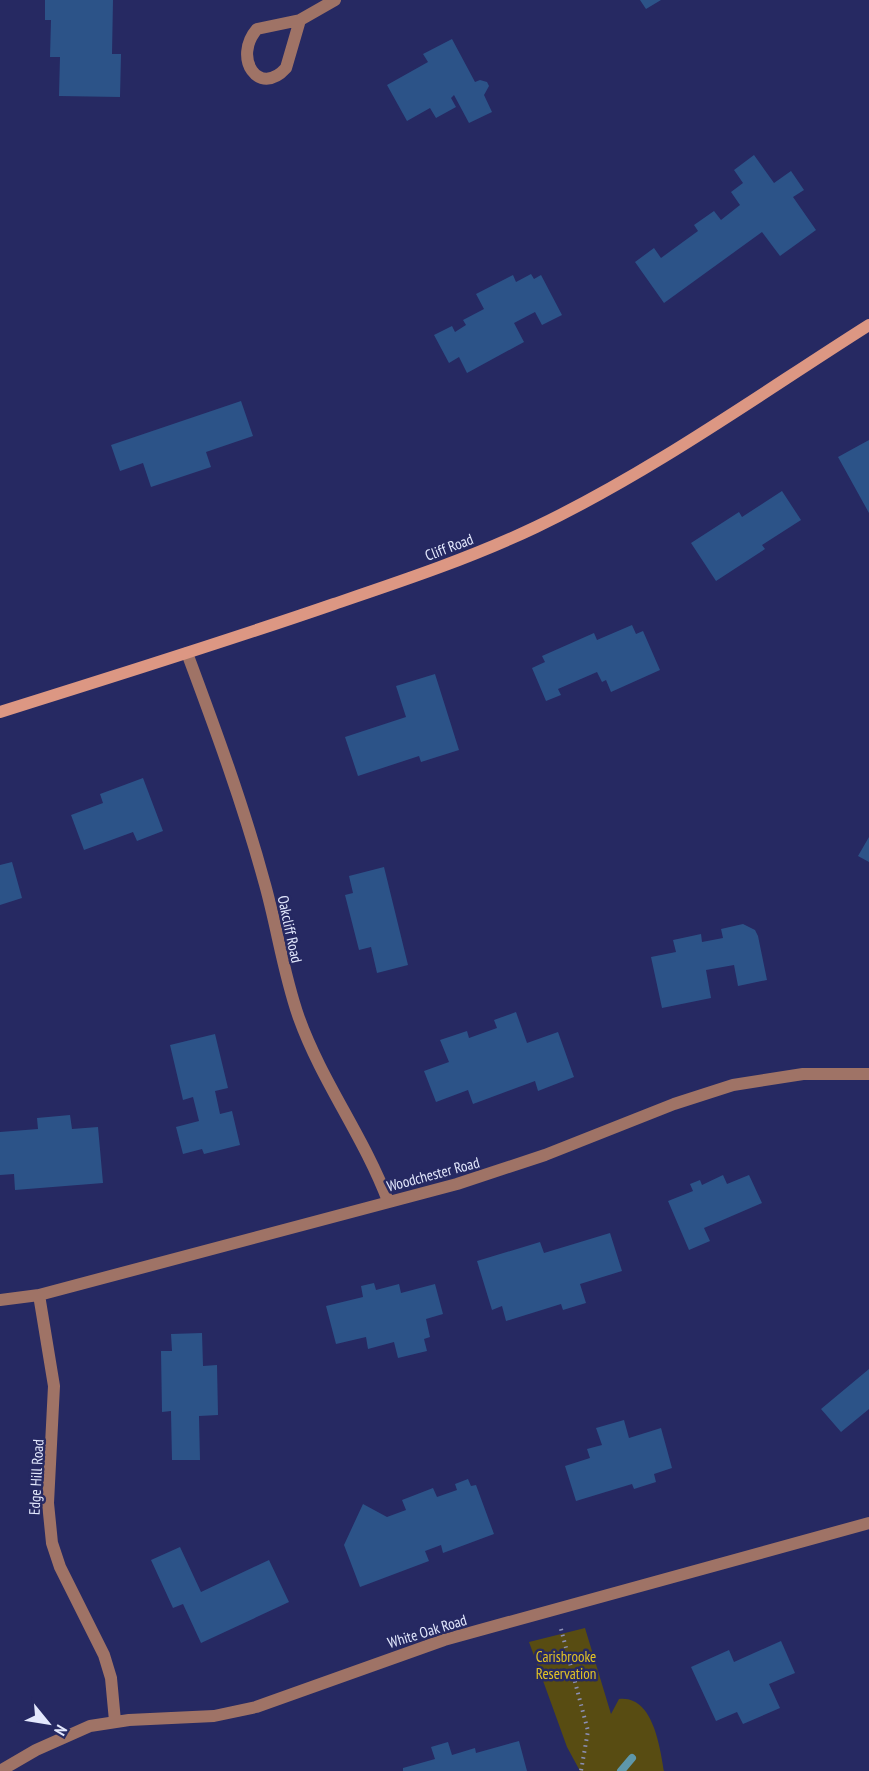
<svg xmlns="http://www.w3.org/2000/svg" width="869" height="1771" font-family="'PT Sans Narrow',sans-serif">
  <style>
    .green { fill: #584c12 }
    .lines { fill: none; stroke-linecap: round; stroke-linejoin: round }
    .stream { stroke: #5e97aa; stroke-width: 8 }
    .building { fill: #2c5388 }
    .path { stroke: #8c90b6; stroke-width: 4; stroke-dasharray: 1.5 4.5; stroke-linecap: butt }
    .street { stroke: #9f7366; stroke-width: 12 }
    .secondary { stroke: #dc9783; stroke-width: 12 }
    .labels { text-anchor: middle; dominant-baseline: central; stroke-width: 5; stroke-linejoin: round; paint-order: stroke }
    .street-label { font-size: 15px; fill: #e3e8fd; stroke: #262962 }
    .park-label { font-size: 15px; fill: #e2c324; stroke: #262962 }
  </style>
  <rect width="100%" height="100%" fill="#262962"/>
  <path class="green" d="M585,1628l26,86 8,-15c34,-4 41,48 45,72h-84l-13,-24 -38,-105z"/>
  <g class="lines">
    <path class="stream" d="M621,1771l11,-13"/>
  </g>
  <path class="building" d="M45,0h68l-1,54h9l-1,43 -61,-1 1,-39h-10l1,-37h-6z
    M640,0h21l-15,9z
    M452,39l23,43 5,-2 7,2 2,4 -5,9 8,17 -23,11 -15,-28 -3,3 5,9 -20,11 -6,-10 -23,13 -20,-36 41,-23 -5,-8z
    M754,155l20,28 17,-12 13,19 -11,7 23,33 -36,26 -18,-24 -98,71 -29,-41 19,-14 7,10 37,-27 -4,-6 20,-14 7,9 19,-15 -9,-13 12,-9 -9,-13z
    M531,274l3,5 7,-4 21,40 -20,10 -7,-13 -21,11 10,19 -57,31 -8,-16 -10,6 -15,-28 18,-9 3,6 11,-7 -3,-5 21,-11 -8,-15 37,-19 3,7z
    M241,401l12,35 -47,16 5,15 -60,20 -8,-24 -23,8 -9,-26z
    M869,440v73l-31,-56z
    M782,491l19,29 -39,25 3,4 -49,32 -25,-38 48,-31 3,5z
    M632,625l4,9 7,-3 17,39 -49,22 -5,-12 -4,2 -5,-10 -39,17 3,6 -15,6 -14,-33 13,-6 -3,-6 52,-23 3,7z
    M435,674l24,76 -38,12 -2,-6 -61,20 -13,-39 61,-20 -10,-31z
    M143,778l20,53 -26,10 -4,-9 -49,18 -13,-35 32,-12 -3,-9z
    M869,837v25l-11,-6z
    M12,862l10,36 -22,7v-40z
    M384,867l24,98 -31,8 -6,-26 -12,3 -14,-55 8,-2 -4,-17z
    M743,924l12,6 3,6 9,44 -29,6 -4,-21 -28,5 5,28 -49,10 -11,-51 25,-5 -3,-12 28,-6 1,8 21,-4 -2,-9z
    M516,1012l11,31 31,-11 16,45 -36,14 -3,-10 -62,23 -5,-14 -32,12 -12,-31 25,-9 -9,-22 27,-9 2,7 28,-10 -3,-8z
    M215,1034l13,54 -13,3 5,23 12,-3 8,34 -36,9 -2,-5 -19,5 -7,-27 23,-6 -6,-24 -10,3 -13,-55z
    M70,1115l2,14 26,-2 5,56 -88,7 -1,-16 -14,1v-43l38,-3 -1,-11z
    M723,1175l4,9 22,-9 13,28 -58,25 6,13 -21,9 -21,-49 25,-10 -3,-7 10,-4 2,5z
    M610,1233l12,38 -42,13 6,19 -23,7 -2,-6 -55,17 -4,-15 -10,4 -15,-49 63,-19 4,11z
    M374,1283l2,7 23,-6 2,9 34,-9 8,30 -17,5 4,18 -6,2 3,12 -29,7 -4,-16 -26,7 -2,-12 -30,7 -10,-38 37,-9 -2,-11z
    M202,1333l1,33 14,-1 1,50 -19,1 1,44h-28l-1,-49 -9,1 -1,-61h11l-1,-17z
    M869,1369v40l-28,23 -20,-23z
    M624,1420l5,18 32,-10 11,40 -18,6 2,8 -22,7 -2,-5 -56,17 -11,-35 25,-8 -3,-9 15,-4 -6,-17z
    M468,1479l3,7 5,-1 18,49 -51,19 -2,-8 -16,6 4,10 -69,26 -16,-42 19,-41 24,13 19,-7 -4,-10 31,-12 4,9 20,-7 -2,-6z
    M180,1547l21,45 68,-32 20,42 -88,41 -18,-39 -10,4 -22,-48z
    M781,1641l14,32 -26,11 11,24 -37,16 -6,-12 -21,9 -25,-54 38,-17 5,12z
    M519,1741l8,30h-124v-3l32,-9 -4,-12 17,-5 4,13 23,-7 1,5z"/>
  <g class="lines">
    <path class="path" d="M561,1629l27,102 -7,40"/>
    <path class="street" d="M300,20l-14,48c-27,30 -54,-10 -29,-39l43,-9 35,-20
      M187,653c28,75 56,151 77,228 13,45 19,92 35,137 23,64 65,119 89,183
      M39,1295l15,91 -6,117 4,40 8,24 44,88 7,23 4,43
      M0,1300l39,-5 418,-111 88,-29 129,-51 59,-19 70,-11h66
      M0,1771l36,-21 54,-24 39,-6 85,-4 42,-9 188,-67 425,-117"/>
    <path class="secondary" d="M0,712c112,-35 224,-70 334,-108 68,-23 137,-46 202,-77 117,-56 224,-133 333,-202"/>
  </g>
  <g class="labels">
    <g class="street-label">
      <text transform="translate(449 547) rotate(-21)">Cliff Road</text>
      <text transform="translate(290 929) rotate(78)">Oakcliff Road</text>
      <text transform="translate(433 1174) rotate(-15)">Woodchester Road</text>
      <text transform="translate(36 1477) rotate(-87)">Edge Hill Road</text>
      <text transform="translate(427 1631) rotate(-17)">White Oak Road</text>
    </g>
    <g class="park-label">
      <text x="566" y="1656">Carisbrooke<tspan x="566" dy="17">Reservation</tspan></text>
    </g>
  </g>
  <g transform="translate(48 1723) rotate(120)" stroke="#262962" stroke-width="4.5" paint-order="stroke">
  <path d="M0-4.5L10 22L0 15L-10 22Z" fill="#e3e8fd"/>
  <text y="-9" font-size="16" font-weight="bold" text-anchor="middle" fill="#e3e8fd">N</text>
  </g>
</svg>
